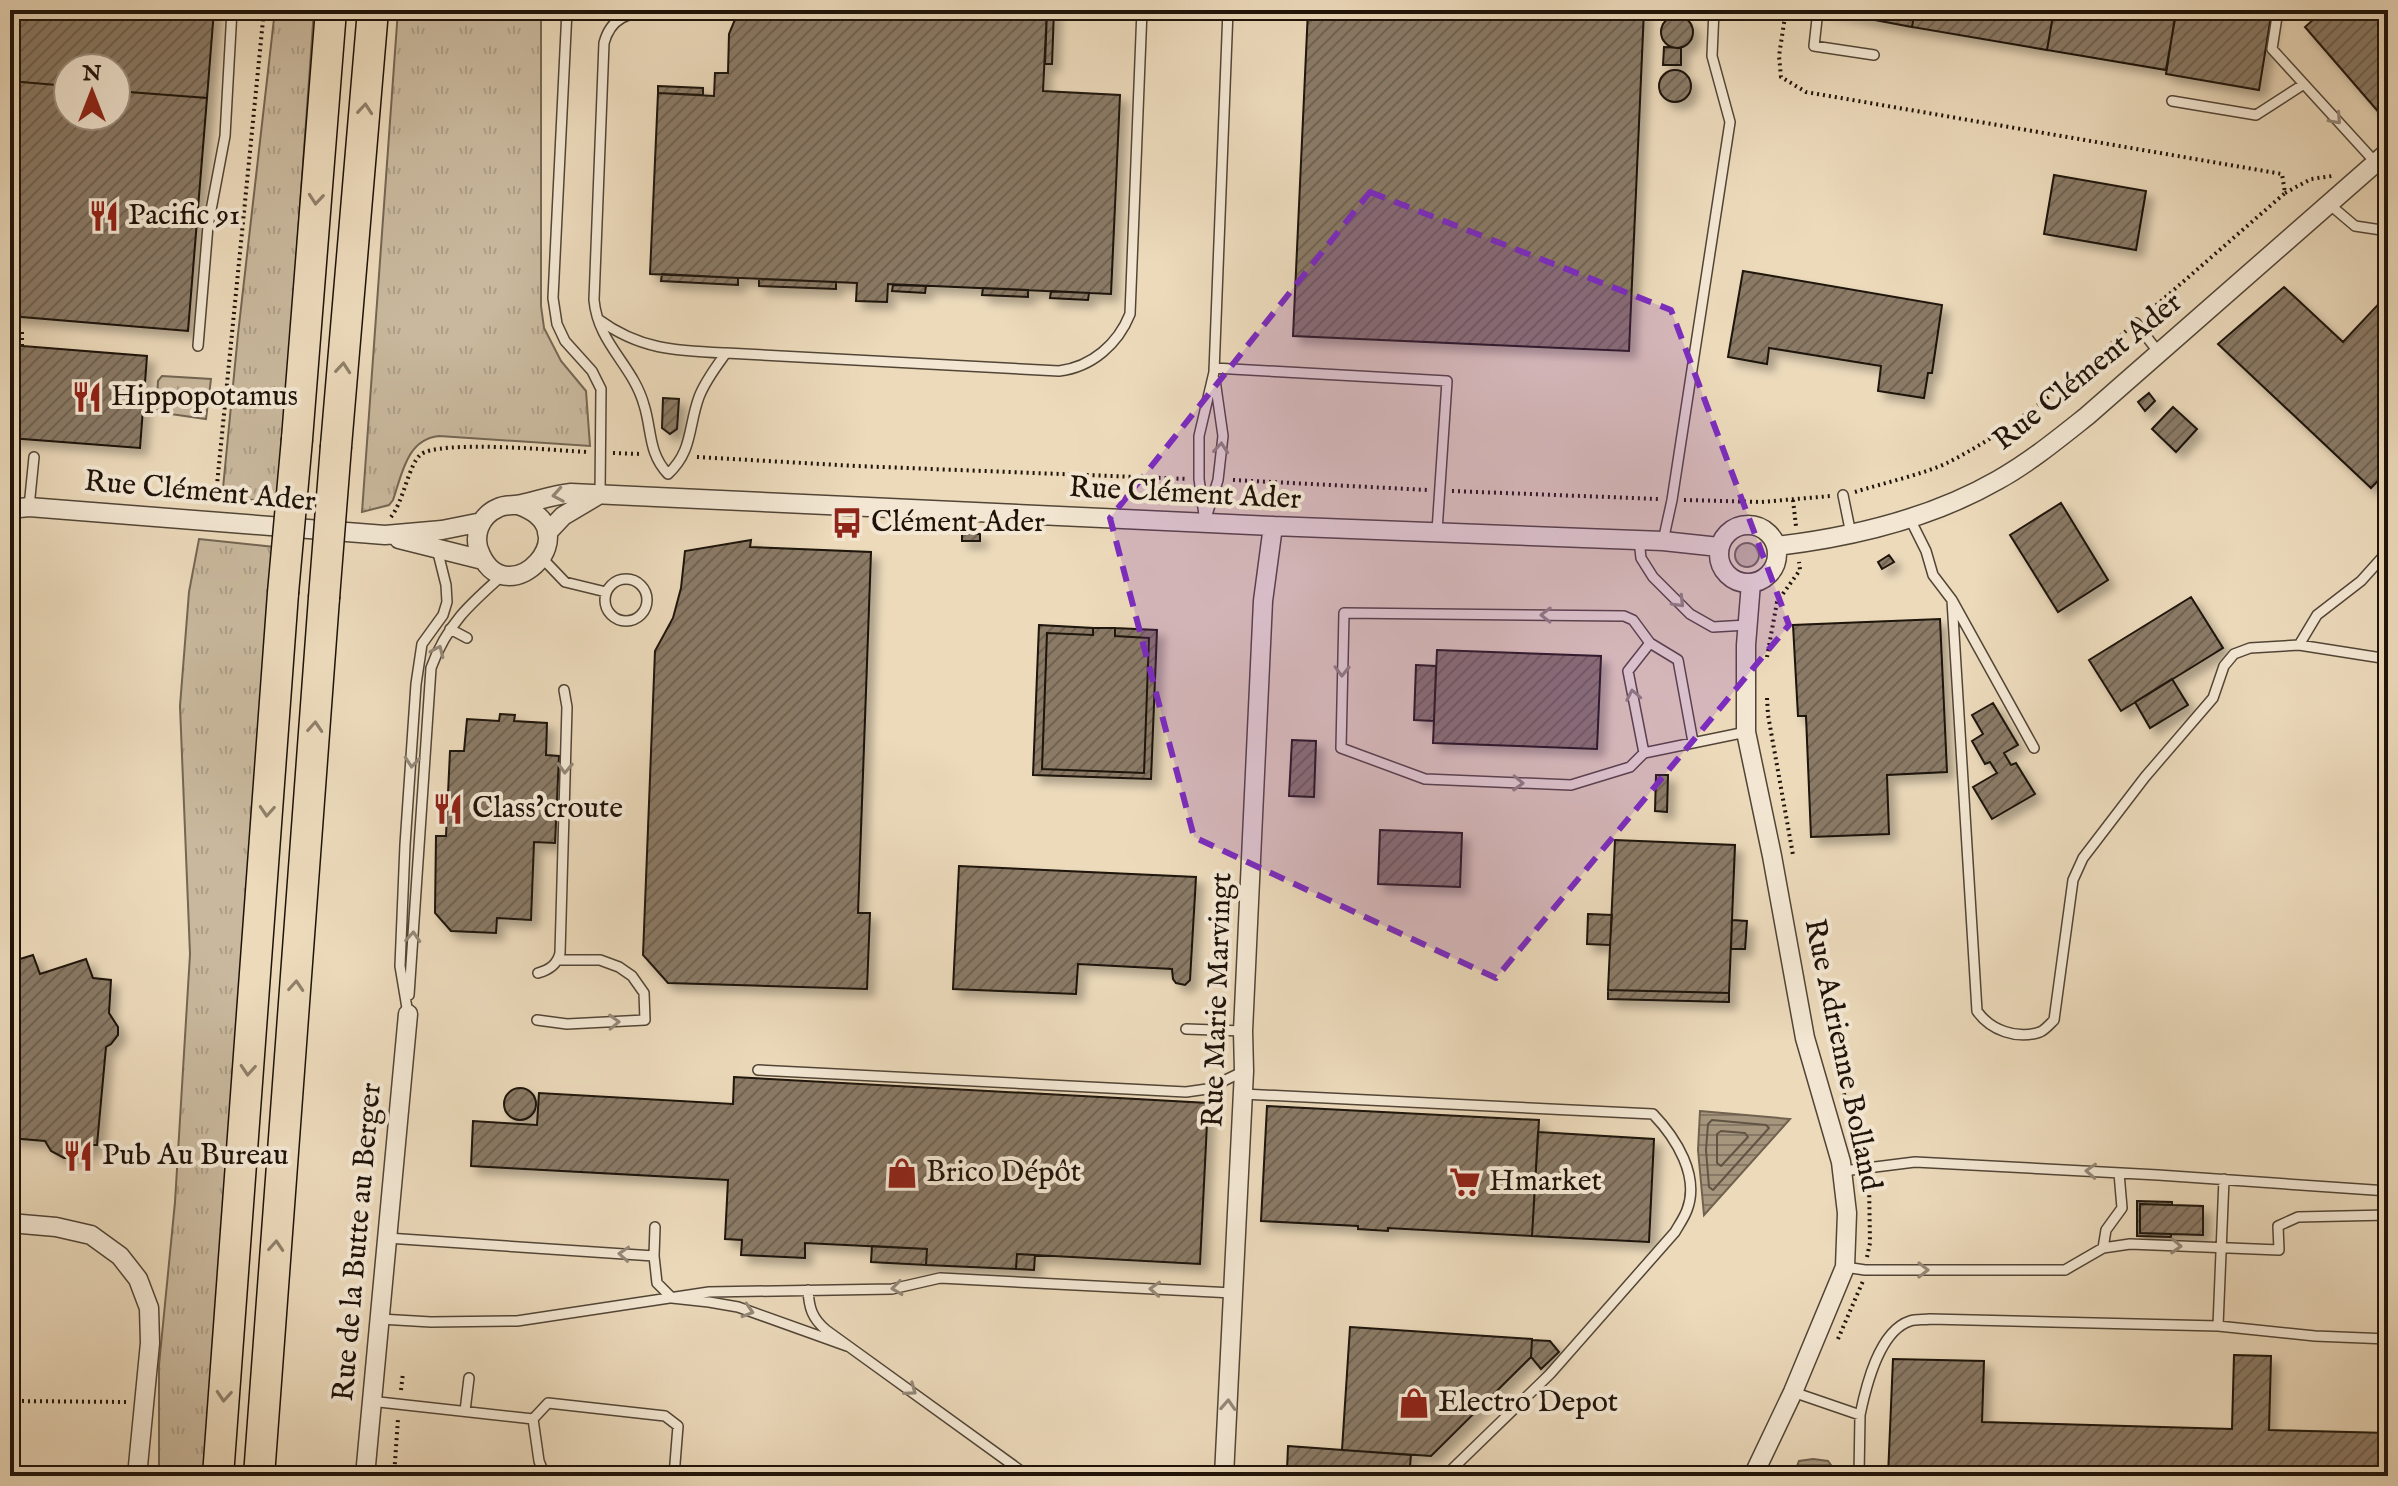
<svg xmlns="http://www.w3.org/2000/svg" width="2398" height="1486" font-family="'IM FELL English',serif">
  <style>
    .grass { fill: url(#grass-tufts); stroke: #746653; stroke-width: 2 }
    .water { fill: url(#water-rules); stroke: #70624f; stroke-width: 2 }
    .lines { fill: none; stroke-linecap: round; stroke-linejoin: round }
    .shore { stroke: #625444; stroke-width: 2 }
    .building { fill: url(#building-hatch); stroke: #1f1309; stroke-width: 2; filter: url(#shadow) }
    .lane-casing { stroke: #524536; stroke-width: 12 }
    .street-casing { stroke: #524536; stroke-width: 21 }
    .primary-casing { stroke: #1f1309; stroke-width: 33 }
    .path { stroke: #1f1309; stroke-width: 4; stroke-dasharray: 2 4; stroke-linecap: butt }
    .lane { stroke: #f3e7d3; stroke-width: 9 }
    .street { stroke: #f3e7d3; stroke-width: 18 }
    .primary { stroke: #ecdabb; stroke-width: 30 }
    .primary-bridge-casing { stroke: #1f1309; stroke-width: 33; stroke-linecap: butt }
    .primary-bridge { stroke: #ecdabb; stroke-width: 30 }
    .oneway { stroke: #90806b }
    .oneway2 { stroke: #948878 }
    .marked { fill: #7b2cbf; fill-opacity: 0.2; stroke: #7b2cbf; stroke-width: 6; stroke-dasharray: 16 10; stroke-linejoin: round }
    .labels { text-anchor: middle; dominant-baseline: central; stroke-width: 8; stroke-linejoin: round; paint-order: stroke }
    .poi-label { font-size: 30px; fill: #1f1309; stroke: #f3e7d3; text-anchor: start }
    .street-label { font-size: 30px; fill: #1f1309; stroke: #f3e7d3 }
  </style>
  <defs>
    <pattern id="grass-tufts" width="24" height="20" patternUnits="userSpaceOnUse" patternTransform="scale(2)"><rect width="24" height="20" fill="#c9b89d"/><path d="M3 7l-1-3M5 7V3M7 7l1-3M15 17l-1-3M17 17v-4M19 17l1-3" fill="none" stroke="#ac9d86"/></pattern>
    <pattern id="water-rules" width="6" height="5" patternUnits="userSpaceOnUse" patternTransform="scale(2)"><rect width="6" height="5" fill="#a6967e"/><path d="M0 2.5h6" fill="none" stroke="#877965"/></pattern>
    <pattern id="building-hatch" width="6" height="6" patternUnits="userSpaceOnUse" patternTransform="scale(2)"><rect width="6" height="6" fill="#8a7a66"/><path d="M-1 1l2-2M0 6l6-6M5 7l2-2" fill="none" stroke="#706352"/></pattern>
    <filter id="shadow"><feDropShadow dx="7" dy="7" stdDeviation="4" flood-color="#0004"/></filter>
  </defs>
  <rect width="100%" height="100%" fill="#ecdabb"/>
  <filter id="stains"><feTurbulence type="fractalNoise" baseFrequency=".0025" numOctaves="4"/><feColorMatrix values="0 0 0 0 .2 0 0 0 0 .09 0 0 0 0 .02 0 0 0 .5 -.17"/></filter>
  <radialGradient id="worn" r=".72"><stop offset=".6" stop-color="#630" stop-opacity="0"/><stop offset="1" stop-color="#630" stop-opacity=".3"/></radialGradient>
  <path class="grass" d="M275,10h39l-35,491 -42,-2 -10,-3 -4,-8 15,-154z
    M398,10h143v296l3,22 17,33 25,30 4,55 -151,-10c-32,3 -37,38 -46,64l-4,5 -27,7z
    M162,376l49,3 -5,40 -50,-7 2,-31z
    M199,539l75,8 -71,929h-44v-111l16,-163 15,-248 -10,-248 9,-114z
    M1735 555a12 12 0 1 1 24 0a12 12 0 1 1-24 0Z"/>
  <path class="water" d="M1700,1111l90,8 -86,96 -6,-65z
    M1813,1459l15,2 8,11v4h-43l6,-15z"/>
  <g class="lines">
    <path class="shore" d="M1712,1120l54,5 3,3 -56,62 -4,-3 -3,-37 2,-26z
      M1721,1131l24,2 3,4 -27,29 -4,-3v-29z"/>
  </g>
  <path class="building" d="M10,10h204l-7,88 -91,-7v-23h-48v18l-58,-5z
    M745,10h302l-4,81 77,4 -9,199 -223,-10 -1,18 -31,-1 1,-18 -207,-9 8,-181 56,3 1,-23h13l1,-39 7,-17z
    M1047,10h7l-2,54h-7z
    M1308,10h336l-15,341 -336,-15z
    M1822,10h93l-3,17z
    M1915,10h139l-7,40 -135,-23z
    M2054,10h69l52,9 -9,51 -119,-20z
    M2176,10h96l-13,80 -93,-16z
    M2324,10h64v101l-6,5 -77,-89z
    M1661 32a16 16 0 1 1 32 0a16 16 0 1 1-32 0Z
    M1664,47l17,1v17h-18z
    M1659 86a16 16 0 1 1 32 0a16 16 0 1 1-32 0Z
    M10,81l58,5v30h48v-25l91,7 -19,233 -178,-15z
    M658,86l45,2v7l-45,-2z
    M2054,175l92,16 -10,59 -92,-16z
    M1743,271l199,34 -10,68h-4l-4,25 -46,-7 3,-25 -112,-18 -2,16 -39,-7z
    M662,274l76,4v7l-77,-4z
    M759,279l77,3v7l-77,-3z
    M893,285l33,1 -1,7 -33,-2z
    M2284,287l59,55 45,-48v176l-17,18 -153,-144z
    M983,288l45,2v7l-46,-2z
    M1051,291l38,2 -1,7 -38,-2z
    M10,345l137,11 -7,92 -130,-10z
    M2149,393l6,8 -10,10 -7,-9z
    M663,398l16,1 -2,30 -7,5 -8,-6z
    M2173,407l24,22 -21,23 -24,-23z
    M2061,503l47,77 -50,32 -48,-77z
    M962,533l18,1v7h-18z
    M751,540l-1,7 121,5 -13,361h12l-3,76 -199,-6 -25,-28 12,-304 18,-33 8,-30 4,-37z
    M1889,555l5,7 -12,7 -4,-7z
    M2191,597l32,51 -102,63 -32,-51z
    M1940,619l7,153 -60,3 2,59 -78,3 -5,-121h-8l-5,-91z
    M1039,625l54,3v7l-46,-2 -5,136 102,4 5,-135 -34,-2v-8l42,2 -6,149 -118,-4z
    M1093,628h22v8l34,2 -5,135 -102,-4 5,-136 46,2z
    M1437,650l164,6 -4,93 -164,-6z
    M1416,665l20,1 -2,55 -20,-1z
    M2388,676v121h-8z
    M2172,679l16,26 -38,23 -15,-26z
    M1993,703l25,42 -14,8 7,12 5,-2 19,31 -43,25 -19,-32 24,-14 -7,-11 -5,2 -13,-23 11,-7 -11,-19z
    M500,714l15,1 -1,6 33,2 -1,32 13,1 -4,87 -21,-1 -3,78 -34,-2 -1,15 -45,-2 -16,-18 1,-77h10l4,-85h14l3,-32 32,2z
    M1292,740l24,1 -2,56 -25,-1z
    M1656,775h12l-1,37 -12,-1z
    M1380,830l82,3 -2,54 -82,-3z
    M1615,840l120,5 -6,148 -121,-3z
    M959,866l237,11 -6,103 -5,5 -9,-2 -3,-4 -1,-10 -94,-5 -2,30 -123,-5z
    M1588,914l24,1 -2,30 -23,-1z
    M1732,920l15,1 -2,28h-14z
    M33,955l7,19 46,-15 7,19 18,2 -2,33 9,14v8l-7,9 -5,3 -9,98h-4l-8,8 -13,5h-8l-13,-7 -6,-10 -35,-3v-176z
    M1608,990l121,3v9l-121,-3z
    M734,1077l474,26 -8,161 -183,-10 -1,15 -90,-4 1,-16 -122,-6v15l-64,-3 1,-15 -17,-1 3,-59 -257,-14 2,-45 64,4 2,-32 194,11z
    M504 1104a16 16 0 1 1 32 0a16 16 0 1 1-32 0Z
    M1267,1106l272,14 -7,116 -144,-8v3l-30,-2v-3l-97,-5z
    M1538,1132l116,7 -5,103 -117,-6z
    M2137,1201l35,1v3l-32,-1v29l31,1v3l-34,-1z
    M2140,1204l63,2v29l-63,-2z
    M872,1246l55,3 -1,16 -55,-3z
    M1017,1254l18,1 -1,15 -18,-1z
    M1350,1327l182,12 -1,18 -100,99 -89,-6z
    M1532,1340l18,1 9,11 -18,17 -10,-12z
    M2234,1355l37,1 -2,74 119,3v43h-500l5,-117 91,2 -2,61 250,7z
    M1288,1446l123,9 -2,21h-132v-6h10z"/>
  <g class="lines">
    <defs>
      <path id="lane" d="M567,10l-14,288 4,26 8,17 27,30 9,18 -1,105
        M654,10c-26,3 -43,7 -50,33l-10,257c4,44 39,65 50,105 8,25 4,48 24,69 25,-23 20,-47 31,-77 6,-16 17,-30 27,-44l333,18c33,-4 59,-27 71,-57l12,-304
        M1818,10l-4,36 60,9
        M2278,10l-6,39 104,114
        M2172,101l84,14 48,-31
        M2329,204l26,22 33,5
        M598,319c42,31 79,32 128,34
        M2136,323l23,30
        M198,346l10,-120 17,-90 7,-126
        M1214,368l233,13 -10,150
        M1843,495l8,39
        M29,507l5,-50
        M1206,518l12,-38 5,-44 -8,-56
        M1910,519l16,32 7,24 19,25 82,148
        M1205,522l-6,-43v-43l15,-64 14,-362
        M1639,540l2,18 12,19 37,37 23,13 34,-2
        M1663,541l9,-41 58,-378 -18,-66 2,-46
        M542,558l23,24 41,10
        M605 600a21 21 0 1 1 42 0a21 21 0 1 1-42 0Z
        M1952,600l25,411c13,19 40,29 63,21 5,-2 10,-8 14,-12l19,-140 10,-22 62,-81 68,-79 11,-32 10,-12 16,-6 49,-3 89,14
        M450,629l17,9
        M2299,645l18,-30 44,-34 27,-30
        M1693,742l-15,-82 -28,-17 -17,-23 -9,-4 -280,-3 -3,135 84,31 146,6 59,-18 14,-14 102,-21
        M1644,753l-16,-82 22,-28
        M538,973c11,-3 19,-8 22,-20l7,-246 -3,-17
        M409,995l22,-327c16,-44 39,-64 73,-94
        M408,1014l-8,-48 5,-121 11,-161 6,-40 21,-29 4,-13 -1,-17 -9,-36
        M537,1020l30,4 78,-4 -1,-27 -12,-17 -13,-9 -19,-7h-42
        M1186,1029l57,2
        M758,1070l428,22 21,-3 37,-18
        M1243,1094l410,20c23,24 47,62 34,96 -3,8 -8,15 -12,22l-125,142 -105,102
        M1843,1171l72,-9 243,13 230,16
        M387,1238l267,18 3,27 15,15 37,4 29,5 109,39
        M2103,1248l3,-18 16,-22 -3,-35
        M654,1256l1,-29
        M1845,1267l20,3h200l38,-22 27,-4 149,6 -1,-24 20,-9 90,-2
        M808,1290c1,18 4,28 18,40l202,146
        M380,1319l51,3 86,-1 192,-29 183,-3 48,-11 293,15
        M2218,1326l6,-147
        M1793,1392l67,23c6,-29 19,-84 50,-94 6,-2 14,-1 20,-2l288,7 97,10 73,3
        M370,1401l163,18
        M465,1411l4,-33
        M533,1419l15,-16 117,13 13,10 -4,50
        M533,1419l6,42 6,15
        M1859,1476l1,-61"/>
      <path id="street" d="M518,505c74,25 -9,110 -37,50 -9,-17 -2,-39 17,-47 7,-4 16,-2 24,-4 17,-4 32,-9 49,-11l702,33 390,15 56,6
        M10,509l19,-2 356,28 57,-5 40,-8
        M1719 554a29 29 0 1 1 58 0a29 29 0 1 1-58 0Z
        M547,533l16,-17 37,-22
        M399,539l84,21
        M1777,546c76,-9 153,-27 221,-66 32,-18 60,-41 89,-64l301,-264
        M1751,583l-5,62v87l26,124 33,182 36,124 6,51 -2,54 -52,125 -40,84
        M10,1223l46,4 35,8 29,21 18,23 11,29 1,35 -13,133
        M365,1476l43,-462
        M1224,1476l20,-405 -1,-40 20,-430 10,-75"/>
      <path id="primary" d="M297,439l34,-429
        M336,446l37,-436
        M218,1476l65,-883
        M259,1476l65,-878"/>
    </defs>
    <use href="#lane" class="lane-casing"/>
    <use href="#street" class="street-casing"/>
    <use href="#primary" class="primary-casing"/>
    <path class="path" d="M1786,10l-7,46 2,21 25,15 476,82 3,19 -140,122
      M2285,193l26,-14 21,-3
      M22,346v-15
      M613,453l28,1
      M697,457l159,9 332,13
      M1233,480l195,10
      M1452,491l207,8
      M1855,492c28,-9 70,-18 94,-30 68,-35 120,-81 177,-131
      M1684,500l77,2 70,-6
      M1793,500l3,26
      M215,505l49,-495
      M391,517c13,-17 17,-50 29,-62 18,-16 140,-4 169,-3
      M1767,657l10,-55 23,-32 -1,-8
      M1767,698l1,17 25,140
      M1840,1082l24,71
      M1867,1257l3,-14 -1,-61
      M1838,1339l25,-58
      M401,1390l2,-17
      M10,1401l118,1
      M394,1476l4,-57"/>
    <use href="#lane" class="lane"/>
    <use href="#street" class="street"/>
    <use href="#primary" class="primary"/>
    <defs>
      <path id="primary-bridge" d="M283,593l14,-154
        M324,598l12,-152"/>
    </defs>
    <use href="#primary-bridge" class="primary-bridge-casing"/>
    <use href="#primary-bridge" class="primary-bridge"/>
  </g>
  <defs><path id="oneway-chevron" d="M-2-3.5L2.5 0L-2 3.5" fill="none" stroke-width="1.6" stroke-linecap="round" stroke-linejoin="round" transform="scale(2)"/></defs>
  <g class="oneway">
    <use href="#oneway-chevron" transform="translate(365 109) rotate(-85)"/>
    <use href="#oneway-chevron" transform="translate(316 199) rotate(95)"/>
    <use href="#oneway-chevron" transform="translate(343 368) rotate(-85)"/>
    <use href="#oneway-chevron" transform="translate(315 727) rotate(-86)"/>
    <use href="#oneway-chevron" transform="translate(267 811) rotate(94)"/>
    <use href="#oneway-chevron" transform="translate(296 986) rotate(-86)"/>
    <use href="#oneway-chevron" transform="translate(248 1070) rotate(94)"/>
    <use href="#oneway-chevron" transform="translate(276 1246) rotate(-86)"/>
    <use href="#oneway-chevron" transform="translate(224 1396) rotate(94)"/>
  </g>
  <g class="oneway2">
    <use href="#oneway-chevron" transform="translate(2336 119) rotate(48)"/>
    <use href="#oneway-chevron" transform="translate(1221 448) rotate(-85)"/>
    <use href="#oneway-chevron" transform="translate(558 495) rotate(170)"/>
    <use href="#oneway-chevron" transform="translate(1679 602) rotate(46)"/>
    <use href="#oneway-chevron" transform="translate(1546 615) rotate(-179)"/>
    <use href="#oneway-chevron" transform="translate(438 651) rotate(-66)"/>
    <use href="#oneway-chevron" transform="translate(1342 671) rotate(91)"/>
    <use href="#oneway-chevron" transform="translate(1633 695) rotate(-101)"/>
    <use href="#oneway-chevron" transform="translate(412 762) rotate(95)"/>
    <use href="#oneway-chevron" transform="translate(565 768) rotate(92)"/>
    <use href="#oneway-chevron" transform="translate(1518 783) rotate(2)"/>
    <use href="#oneway-chevron" transform="translate(413 937) rotate(-86)"/>
    <use href="#oneway-chevron" transform="translate(614 1022) rotate(-2)"/>
    <use href="#oneway-chevron" transform="translate(2091 1171) rotate(-177)"/>
    <use href="#oneway-chevron" transform="translate(2176 1246) rotate(2)"/>
    <use href="#oneway-chevron" transform="translate(624 1254) rotate(-176)"/>
    <use href="#oneway-chevron" transform="translate(1923 1270)"/>
    <use href="#oneway-chevron" transform="translate(897 1288) rotate(173)"/>
    <use href="#oneway-chevron" transform="translate(1155 1289) rotate(-177)"/>
    <use href="#oneway-chevron" transform="translate(748 1311) rotate(17)"/>
    <use href="#oneway-chevron" transform="translate(911 1390) rotate(36)"/>
    <use href="#oneway-chevron" transform="translate(1228 1405) rotate(-87)"/>
  </g>
  <path class="marked" d="M1370,192l301,118 118,315 -293,353 -302,-141 -84,-319z"/>
  <defs>
    <symbol id="restaurant-bare" viewBox="-9 -9 18 18"><path d="M-5-6h1v4h1v-4h1v4h1v-4h1v5L-1.5 .5V6h-2V.5L-5-1ZM5-6V6H3V1.5H1.5Q1.5-4 5-6Z" fill="#8f2418" stroke="#f3e7d3" stroke-width="2.5" paint-order="stroke"/></symbol>
    <symbol id="bus-bare" viewBox="-9 -9 18 18"><path d="M-5-6H5V4H4V6H2V4H-2V6H-4V4H-5ZM-3.5-4V0h7V-4ZM-3.5 1.2v1.5H-2V1.2ZM2 1.2v1.5H3.5V1.2Z" fill="#8f2418" stroke="#f3e7d3" stroke-width="2.5" paint-order="stroke"/></symbol>
    <symbol id="shop-bare" viewBox="-9 -9 18 18"><path d="M-5-2.5h2.3a2.7 3.5 0 0 1 5.4 0H5L5.5 6h-11ZM-1.5-2.5h3a1.5 2.3 0 0 0-3 0Z" fill="#8f2418" stroke="#f3e7d3" stroke-width="2.5" paint-order="stroke"/></symbol>
    <symbol id="supermarket-bare" viewBox="-9 -9 18 18"><path d="M-6-5.5h2.5l.6 2H6L4.5 2H-2.5L-4.4-4H-6ZM-1.5 3.2a1.3 1.3 0 1 0 .1 0ZM3 3.2a1.3 1.3 0 1 0 .1 0Z" fill="#8f2418" stroke="#f3e7d3" stroke-width="2.5" paint-order="stroke"/></symbol>
  </defs>
  <g fill-rule="evenodd">
    <use href="#restaurant-bare" x="82" y="194" width="44" height="44"/>
    <use href="#restaurant-bare" x="65" y="375" width="44" height="44"/>
    <use href="#bus-bare" x="825" y="501" width="44" height="44"/>
    <use href="#restaurant-bare" x="426" y="787" width="44" height="44"/>
    <use href="#restaurant-bare" x="56" y="1134" width="44" height="44"/>
    <use href="#shop-bare" x="880" y="1151" width="44" height="44"/>
    <use href="#supermarket-bare" x="1443" y="1160" width="44" height="44"/>
    <use href="#shop-bare" x="1392" y="1381" width="44" height="44"/>
  </g>
  <g class="labels">
    <g class="poi-label">
      <text x="128" y="216">Pacific 91</text>
      <text x="111" y="397">Hippopotamus</text>
      <text x="871" y="523">Clément Ader</text>
      <text x="472" y="809">Class'croute</text>
      <text x="102" y="1156">Pub Au Bureau</text>
      <text x="926" y="1173">Brico Dépôt</text>
      <text x="1489" y="1182">Hmarket</text>
      <text x="1438" y="1403">Electro Depot</text>
    </g>
    <g class="street-label">
      <text transform="translate(2088 372) rotate(-39)">Rue Clément Ader</text>
      <text transform="translate(200 492) rotate(5)">Rue Clément Ader</text>
      <text transform="translate(1185 494) rotate(3)">Rue Clément Ader</text>
      <text transform="translate(1218 1000) rotate(-88)">Rue Marie Marvingt</text>
      <text transform="translate(1842 1055) rotate(78)">Rue Adrienne Bolland</text>
      <text transform="translate(358 1242) rotate(-85)">Rue de la Butte au Berger</text>
    </g>
  </g>
  <rect width="2398" height="1486" fill="none" stroke="#ecdabb" stroke-width="40"/>
  <rect x="12" y="12" width="2374" height="1462" fill="none" stroke="#1f1309" stroke-width="4"/>
  <rect x="20" y="20" width="2358" height="1446" fill="none" stroke="#1f1309" stroke-width="2"/>
  <g transform="translate(92 92)"><circle r="38" fill="#f3e7d3" stroke="#9e9282" stroke-width="2"/>
  <path d="M0-6L14 30L0 20L-14 30Z" fill="#8f2418"/>
  <text y="-12" font-size="22" font-weight="bold" text-anchor="middle" fill="#1f1309">N</text>
  </g>
  <rect width="100%" height="100%" filter="url(#stains)"/>
  <rect width="100%" height="100%" fill="url(#worn)"/>
</svg>
